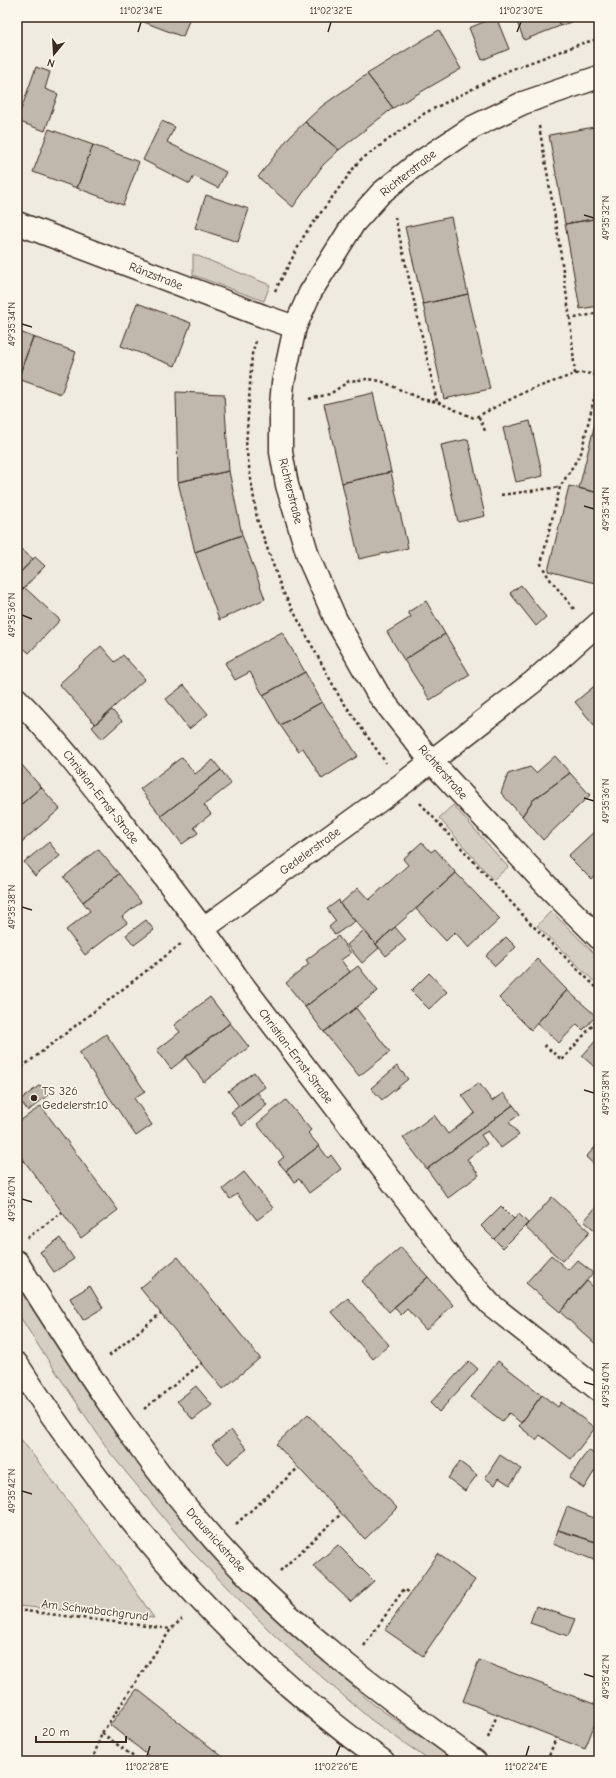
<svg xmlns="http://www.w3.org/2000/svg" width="616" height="1778" font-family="'Comic Neue',sans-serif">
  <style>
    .green { fill: #d5cec3; stroke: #887c70 }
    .building { fill: #c0b8ad; stroke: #3b2a1e }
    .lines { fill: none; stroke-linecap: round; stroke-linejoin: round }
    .minor-casing { stroke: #3b2a1e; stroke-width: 25 }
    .major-casing { stroke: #3b2a1e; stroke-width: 25 }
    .path { stroke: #3b2a1e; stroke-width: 2.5; stroke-dasharray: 3 3; stroke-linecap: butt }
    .minor { stroke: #fbf7ec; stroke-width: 22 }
    .major { stroke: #fbf7ec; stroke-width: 22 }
    .ticks { fill: none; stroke: #3b2a1e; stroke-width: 1.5 }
    .poi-dot { fill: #3b2a1e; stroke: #fbf7ec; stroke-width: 1.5 }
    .labels { text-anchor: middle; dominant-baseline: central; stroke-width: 3; stroke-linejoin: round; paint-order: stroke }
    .street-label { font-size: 12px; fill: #3b2a1e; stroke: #fbf7ec }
    .poi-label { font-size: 12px; fill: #3b2a1e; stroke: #fbf7ec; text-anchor: start }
    .neatline { fill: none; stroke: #3b2a1e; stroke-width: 1.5 }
    .ticks-label { font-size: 10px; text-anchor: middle; fill: #3b2a1e }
  </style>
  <rect width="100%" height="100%" fill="#f0ebe0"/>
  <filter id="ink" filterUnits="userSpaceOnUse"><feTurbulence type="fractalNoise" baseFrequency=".025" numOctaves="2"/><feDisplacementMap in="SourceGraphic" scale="8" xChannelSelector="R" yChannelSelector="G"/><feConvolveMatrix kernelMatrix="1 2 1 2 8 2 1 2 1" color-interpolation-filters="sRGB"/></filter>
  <g filter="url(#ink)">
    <path class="green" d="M193,254l77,31 -6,16 -71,-26z
      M453,805l55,62 -15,13 -54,-62z
      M551,911l48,47v28l-62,-60z
      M17,1282l57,90 70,99 71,86 102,97 56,50 82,57h-25l-60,-42 -94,-82 -86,-87 -79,-96 -71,-106 -23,-36z
      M17,1434l109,143 28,41 -137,-12z"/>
    <path class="building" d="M131,17h59l-7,20z
      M496,17l13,32 -27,11 -13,-32z
      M515,17h41l4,9 -36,14z
      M556,17h28l-24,9z
      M439,30l22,39 -68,39 -26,-34z
      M36,67l14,5 -5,17 13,5 -13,37 -28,-10z
      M367,74l26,34 -54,42 -34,-28 17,-16z
      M162,121l13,6 -8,15 59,30 -8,16 -24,-12 -4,8 -47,-24z
      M305,122l34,28 -16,15 -30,42 -35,-30 32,-41z
      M594,127l5,26v65l-34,6 -16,-89z
      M49,129l44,16 -16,43 -44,-16z
      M93,145l46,17 -16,43 -46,-17z
      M206,195l43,14 -11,33 -43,-14z
      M451,217l17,77 -45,10 -18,-77z
      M599,218v88l-19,3 -15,-85z
      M468,294l22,95 -46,10 -21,-95z
      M137,303l54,20 -16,43 -54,-20z
      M17,331l16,6 -15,42 -1,-1z
      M33,337l43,15 -15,42 -43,-15z
      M176,392l48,2 5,77 -51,11z
      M373,393l18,79 -49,11 -18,-79z
      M599,407v86l-20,-5z
      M530,421l13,55 -27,6 -13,-54z
      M468,439l17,77 -27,6 -17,-77z
      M229,471l13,64 -47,17 -17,-70z
      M391,472l17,76 -49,11 -17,-76z
      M569,486l30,7v72l-4,18 -47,-12z
      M242,535l23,64 -46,21 -24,-68z
      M21,549l12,10 -16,17v-23z
      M35,557l10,9 -26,27 -2,-2v-15z
      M521,585l25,32 -10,9 -26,-33z
      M24,587l36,33 -31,33 -12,-11v-47z
      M426,601l19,33 -41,26 -17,-28 24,-15 -3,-5z
      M282,632l23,40 -42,23 -13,-23 -15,8 -10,-17z
      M445,634l25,41 -40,25 -26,-40z
      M101,646l14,16 8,-7 22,24 -50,45 -36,-40z
      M305,672l17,30 -42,23 -17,-30z
      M598,683l1,2v46l-24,-29z
      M184,685l24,29 -19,15 -23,-30z
      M322,702l36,54 -36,23 -19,-31 -5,3 -18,-26z
      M112,710l10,11 -20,18 -10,-12z
      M555,756l15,17 -37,27 -11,16 -21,-23 7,-19 22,-7 6,6z
      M182,757l13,17 18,-14 8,10 -60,46 -21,-27z
      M21,764l20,23 -24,21v-40z
      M221,770l10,14 -27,21 7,9 -17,13 4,6 -16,11 -21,-28z
      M570,773l20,22 -47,45 -21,-24 11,-16z
      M41,787l19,22 -43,37v-38z
      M597,829l2,2v40l-8,8 -23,-23z
      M49,842l11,14 -25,20 -11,-14z
      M422,842l9,10 4,-3 21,24 -80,71 -36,-40 18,-16 11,12 39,-35 -5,-6z
      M98,849l21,25 -36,28 -19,-25z
      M456,873l44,46 -31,29 -14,-16 -9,9 -30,-32z
      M119,874l22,28 -19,15 5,6 -42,32 -19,-25 24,-19 -7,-9z
      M339,900l1,4 15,17 -20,14 -6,-8 7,-6 -9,-12z
      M146,920l8,10 -20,15 -8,-10z
      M395,927l11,13 -20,16 -10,-12z
      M364,930l15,18 -17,15 -15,-18z
      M338,936l13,17 -10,7 9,12 -45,35 -19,-24 23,-19 -3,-4z
      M506,937l10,10 -21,19 -9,-10z
      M537,959l30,31 -36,40 -32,-32z
      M358,966l20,25 -54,41 -19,-25z
      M429,973l18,19 -18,17 -18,-18z
      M567,990l29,26 -13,14 -6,-6 -18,19 -22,-20z
      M210,997l20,26 -59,46 -14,-19 23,-18 -6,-7z
      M356,1008l34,44 -31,24 -35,-44z
      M230,1023l19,24 -45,35 -19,-25z
      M106,1034l39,57 -11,7 18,27 -16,11 -57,-83z
      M599,1037v34l-17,-15z
      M397,1066l11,13 -26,21 -11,-12z
      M254,1072l11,15 -26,19 -11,-15z
      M479,1083l13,18 11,-8 10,12 -86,64 -24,-31 31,-23 14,19 27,-21 -13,-18z
      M40,1085l8,10 -20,16 -8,-11z
      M257,1092l10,13 -25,21 -11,-14z
      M286,1100l25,30 -3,3 11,13 -33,25 -8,-9 6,-5 -27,-33z
      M513,1105l7,9 -11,8 10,13 -18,13 -13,-17 -7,4 6,9 -20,15 12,16 -31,23 -21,-29z
      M41,1106l77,104 -37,28 -64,-87v-28z
      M597,1145l2,3v21l-13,-12z
      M319,1146l9,12 3,-3 10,14 -32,24 -10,-14 -5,3 -8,-11z
      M244,1172l29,36 -16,12 -20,-26 -7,5 -7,-10z
      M552,1197l38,35 -28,29 -37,-34z
      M598,1205l1,1v28l-15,-13z
      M501,1206l13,13 -20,20 -13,-13z
      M519,1214l9,9 -25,25 -9,-9z
      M60,1238l14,21 -20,13 -14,-20z
      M401,1247l27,30 -39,35 -27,-31z
      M551,1255l17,15 9,-10 16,13 -33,39 -34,-29z
      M178,1257l82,101 -37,31 -83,-101z
      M428,1277l25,28 -27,25 -19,-21 -6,6 -7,-8z
      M587,1281l12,11v55l-39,-35z
      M90,1286l13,22 -20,12 -13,-22z
      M348,1298l41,47 -16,14 -41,-47z
      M469,1361l9,8 -39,43 -9,-9z
      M498,1361l44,34 -21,28 -12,-10 -7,8 -31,-24z
      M196,1386l16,19 -19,15 -16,-19z
      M542,1395l16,12 3,-5 34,26 -24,31 -31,-24 -4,5 -17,-14z
      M308,1414l89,94 -32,31 -89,-95z
      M231,1430l16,19 -19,15 -16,-19z
      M588,1450l11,7v7l-15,24 -15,-10z
      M500,1455l21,14 -11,16 -11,-7 -4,7 -10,-7z
      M460,1462l17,13 -12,16 -17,-13z
      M567,1507l32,13v23l-41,-13z
      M558,1530l41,13 -5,17 -41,-16z
      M338,1545l36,36 -23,21 -38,-36z
      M438,1554l37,26 -52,76 -38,-26z
      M536,1606l39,13 -7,17 -38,-13z
      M599,1610v10l-4,-1z
      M479,1660l120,46v7l-14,36 -122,-48z
      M137,1689l91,72h-73l-45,-36z"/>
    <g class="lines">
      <defs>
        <path id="minor" d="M599,77l-76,26 -50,24 -60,40 -32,26 -27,30 -44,70 -15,34 -12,56 -2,22v47l6,33 22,74 27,61 42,74 53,67 118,127 50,50
          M17,223l246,93 32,11
          M17,699c40,40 74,85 109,129 38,49 76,97 110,148l218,287 36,41 109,86
          M204,928l197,-143 132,-103 66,-59
          M17,1262c61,97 123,194 199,280 76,86 166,152 259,219"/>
        <path id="major" d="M17,1364c99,152 218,291 366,397"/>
      </defs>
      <use href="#minor" class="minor-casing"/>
      <use href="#major" class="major-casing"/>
      <path class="path" d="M539,126l18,103 13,90
        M395,217l42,185
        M275,291l30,-57 54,-73 66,-48 85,-43 73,-27 16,-4
        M256,341l-4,13 -6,93 11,72 25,71 57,106 47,67
        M575,374l-5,-55 29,-6
        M309,399l21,-5 19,-13 19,-2 13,2 40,18 16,3 37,16 53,-27 48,-17 9,-1 15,2
        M479,417l7,16
        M501,495l59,-8
        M574,609l-25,-31 -8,-14 19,-77 21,-34 18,-75
        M420,803l111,121 68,66
        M544,1045l18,15 37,-42
        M17,1071l164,-127
        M17,1165l7,-5
        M27,1238l35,-26
        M109,1356l52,-43
        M144,1409l58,-46
        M236,1524l62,-56
        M280,1571l61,-57
        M17,1610l154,19
        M364,1646l40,-57 6,4
        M102,1733l37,28
        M488,1738l9,-23
        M92,1761l10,-28 69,-104 11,-10
        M547,1761l9,-23"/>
      <use href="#minor" class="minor"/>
      <use href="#major" class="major"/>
    </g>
  </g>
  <path class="ticks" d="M138,32l3,-10M328,32l3,-10M517,32l4,-10M584,215l10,3M22,324l10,3M584,506l10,3M22,615l10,4M584,798l10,3M22,907l10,3M584,1090l10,3M22,1199l10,3M584,1382l10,3M22,1491l10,3M584,1674l10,3M147,1756l3,-10M336,1756l4,-10M526,1756l3,-10"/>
  <circle class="poi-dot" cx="34" cy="1098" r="4"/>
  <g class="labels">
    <g class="street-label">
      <text transform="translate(408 173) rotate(-38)">Richterstraße</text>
      <text transform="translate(156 276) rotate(21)">Ränzstraße</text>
      <text transform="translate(291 491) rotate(76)">Richterstraße</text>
      <text transform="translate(443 772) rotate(49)">Richterstraße</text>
      <text transform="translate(101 797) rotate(52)">Christian-Ernst-Straße</text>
      <text transform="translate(310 851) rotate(-36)">Gedelerstraße</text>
      <text transform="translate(296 1056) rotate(53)">Christian-Ernst-Straße</text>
      <text transform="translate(216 1540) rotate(48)">Drausnickstraße</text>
      <text transform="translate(95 1610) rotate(7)">Am Schwabachgrund</text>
    </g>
    <g class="poi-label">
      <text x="42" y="1091">TS 326<tspan x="42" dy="14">Gedelerstr.10</tspan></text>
    </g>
  </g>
  <rect width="616" height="1778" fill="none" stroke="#fbf7ec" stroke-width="44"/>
  <g transform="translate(54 54) rotate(198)" stroke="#fbf7ec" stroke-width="3" paint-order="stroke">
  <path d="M0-3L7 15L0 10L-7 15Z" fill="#3b2a1e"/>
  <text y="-6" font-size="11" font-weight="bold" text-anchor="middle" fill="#3b2a1e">N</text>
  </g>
  <path d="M36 1736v6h90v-6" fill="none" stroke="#3b2a1e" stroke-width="2"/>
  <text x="42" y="1736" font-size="12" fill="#3b2a1e" stroke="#fbf7ec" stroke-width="3" paint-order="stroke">20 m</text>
  <rect x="22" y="22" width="572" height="1734" class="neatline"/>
  <g class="ticks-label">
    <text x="141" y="14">11°02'34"E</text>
    <text x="331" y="14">11°02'32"E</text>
    <text x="521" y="14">11°02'30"E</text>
    <text transform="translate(605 218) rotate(-90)" y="4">49°35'32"N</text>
    <text transform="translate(11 324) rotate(-90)" y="4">49°35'34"N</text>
    <text transform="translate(605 509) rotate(-90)" y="4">49°35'34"N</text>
    <text transform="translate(11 615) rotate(-90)" y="4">49°35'36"N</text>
    <text transform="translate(605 801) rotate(-90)" y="4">49°35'36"N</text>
    <text transform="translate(11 907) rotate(-90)" y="4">49°35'38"N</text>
    <text transform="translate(605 1093) rotate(-90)" y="4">49°35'38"N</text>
    <text transform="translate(11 1199) rotate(-90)" y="4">49°35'40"N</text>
    <text transform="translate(605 1385) rotate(-90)" y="4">49°35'40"N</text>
    <text transform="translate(11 1491) rotate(-90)" y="4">49°35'42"N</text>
    <text transform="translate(605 1677) rotate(-90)" y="4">49°35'42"N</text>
    <text x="147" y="1770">11°02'28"E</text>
    <text x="336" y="1770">11°02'26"E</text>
    <text x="526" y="1770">11°02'24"E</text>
  </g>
</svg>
